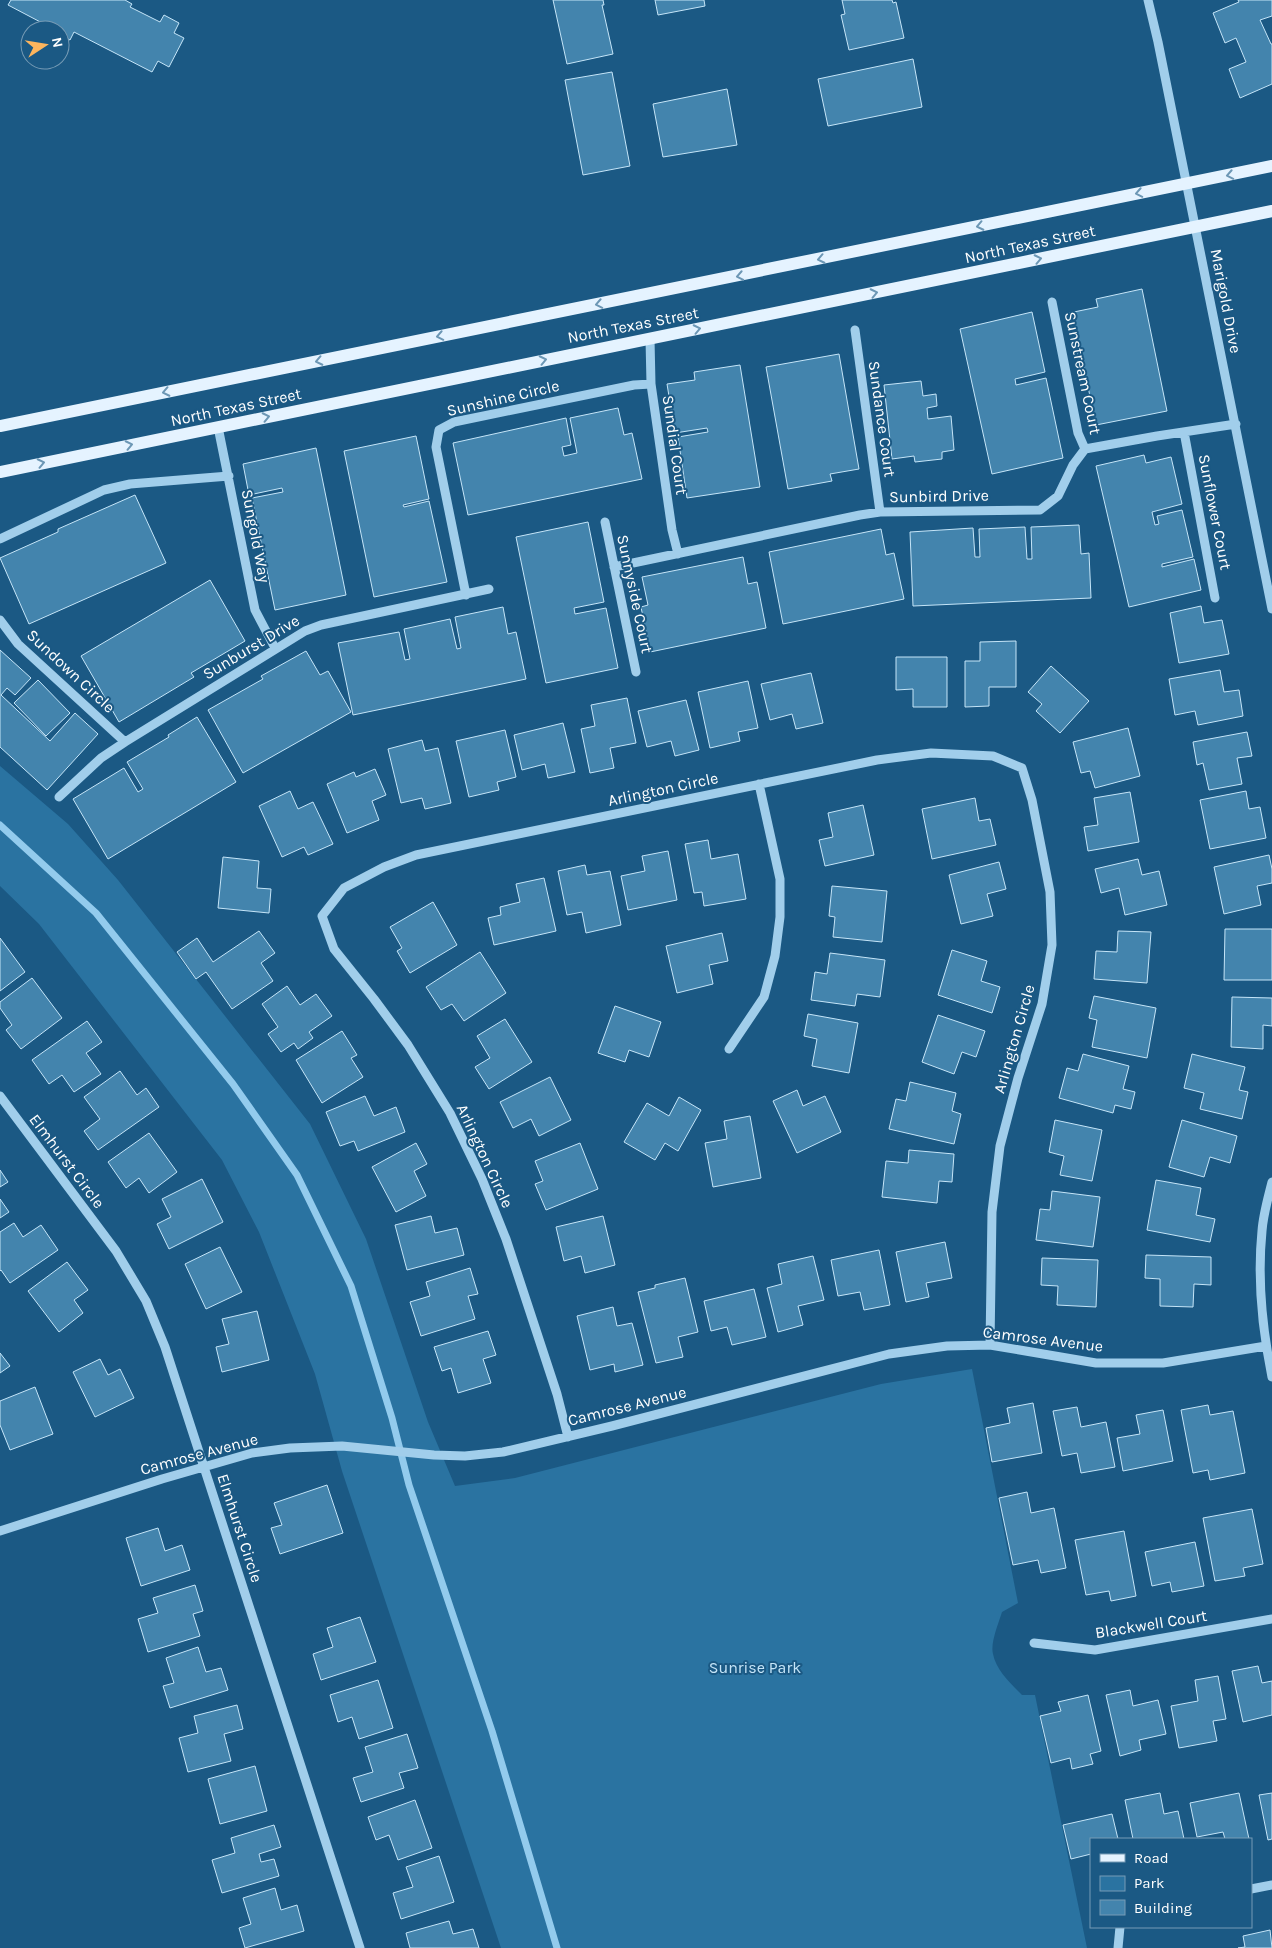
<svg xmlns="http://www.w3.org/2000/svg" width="1272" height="1948" font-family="Karla,sans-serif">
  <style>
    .green { fill: #2a73a1 }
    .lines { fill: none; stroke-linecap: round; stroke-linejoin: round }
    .stream { stroke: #93cbed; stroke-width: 7 }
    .building { fill: #4384ad; stroke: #c5e5f8 }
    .minor { stroke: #a1ceeb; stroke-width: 9 }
    .major { stroke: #e5f3ff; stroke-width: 12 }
    .oneway { stroke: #6c97b5 }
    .labels { text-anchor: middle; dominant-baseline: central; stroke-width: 4; stroke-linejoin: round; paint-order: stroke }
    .street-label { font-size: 16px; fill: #fff; stroke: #1b5984 }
    .park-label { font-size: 16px; fill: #c5e5f8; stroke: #1b5984 }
  </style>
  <rect width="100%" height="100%" fill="#1b5984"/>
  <path class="green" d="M0,766l68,58 50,56 192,244 56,115 62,183 27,64 60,-8 366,-94 91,-15 46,234 -16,9c-3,10 -12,31 -9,42 3,16 18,30 29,41h13l52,253h-586l-159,-477 -27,-97 -56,-142 -37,-72 -183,-236 -39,-38z"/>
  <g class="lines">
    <path class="stream" d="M0,825l96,88 137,171 64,91 54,111 41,132 17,67 83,246 65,217"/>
  </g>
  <path class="building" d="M11,0h114l7,4 -2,3 30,15 4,-7 15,8 -5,10 10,5 -15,29 -11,-6 -6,11 -78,-40 -4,8 -10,-5v-5l-13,-2 1,-2 -40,-21z
    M553,0h50l1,5h-2l11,49 -46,10z
    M655,0h49l1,6 -47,9z
    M842,0h50l1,3 3,-1 8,36 -55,12 -8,-35 4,-1z
    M1238,0h34v16l-12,4 11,24h1v40l-32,14 -11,-29 17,-7 -10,-24 -11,5 -12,-30 26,-11z
    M913,59l9,48 -94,19 -10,-47z
    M612,72l18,94 -47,9 -18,-95z
    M727,89l10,56 -74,12 -10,-53z
    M1142,289l25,122 -71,14 -13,-62 -3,1 -11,-51 29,-6 -2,-8z
    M1032,312l13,60 -30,7 1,6 30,-7 17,80 -71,16 -32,-145z
    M839,354l20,115 -29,5 2,7 -44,8 -22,-122z
    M740,365l20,122 -73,11 -9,-61 30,-5 -1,-4 -32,5 -8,-49 28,-4 -1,-8z
    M921,381l2,15 13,-2 1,12 -10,2 1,11 23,-3 3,34 -12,2v7l-27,3 -1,-6 -22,3 -8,-74z
    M618,408l6,27 8,-2 10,46 -174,36 -15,-72 113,-25 5,27 -9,2 2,9 13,-3 -7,-35z
    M416,436l13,63 -26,6 1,2 25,-6 18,81 -73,15 -30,-146z
    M316,448l30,147 -71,15 -23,-112 31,-6 -1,-4 -33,7 -6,-31z
    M1144,455l2,8 25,-6 11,47 -30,8 3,13 4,-1 -2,-8 25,-6 11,47 -31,7v3l32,-8 7,31 -72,17 -33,-141z
    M135,495l31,68 -137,61 -29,-66 58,-26v-3z
    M588,522l16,80 -30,6 1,6 31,-6 12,60 -72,15 -30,-146z
    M1079,525l2,29 8,-1 2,45 -178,8 -3,-74 63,-4 2,29h5l-1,-28 46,-2 2,32h5l-1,-32z
    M881,529l5,26 8,-2 10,46 -121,25 -14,-72z
    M743,557l5,27 9,-2 9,46 -116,24 -9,-45 7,-2 -6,-28z
    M210,580l35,61 -54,32 3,4 -75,45 -38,-66z
    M1201,606l3,17 18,-3 7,34 -50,9 -9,-50z
    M503,607l5,27 8,-2 10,47 -173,36 -15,-72 61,-11 6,28 5,-1 -6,-30 46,-10 7,30 4,-1 -6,-31z
    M1016,641v46h-27v19l-24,1v-46h15v-19z
    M0,650l31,28 -16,17 -8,-7 -6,7 49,46 25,-28 23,21 -51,56 -47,-43z
    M306,651l14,24 8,-4 23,41 -108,61 -35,-63 55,-31 -2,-3z
    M896,657h51v50h-34v-18l-17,1z
    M1051,666l38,35 -29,32 -24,-22 6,-7 -14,-12z
    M1220,670l4,22 15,-2 4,26 -45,9 -3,-14 -20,4 -6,-36z
    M811,673l12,50 -27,6 -4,-15 -22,6 -9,-36z
    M38,680l32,33 -24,23 -32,-33z
    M748,681l10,47 -20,4 2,9 -30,7 -12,-56z
    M627,698l9,45 -26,5 4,20 -24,5 -9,-44 14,-3 -4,-21z
    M686,700l13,50 -24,6 -4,-15 -24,6 -9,-36z
    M197,717l39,65 -128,77 -35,-60 51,-31 14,24 5,-3 -16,-27 42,-25 -1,-2z
    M563,723l12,49 -27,6 -3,-14 -23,6 -8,-35z
    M1128,728l12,48 -45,12 -5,-17 -9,2 -8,-31z
    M505,730l11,47 -19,5 2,8 -30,7 -13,-56z
    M1247,732l5,24 -15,2 5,26 -33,6 -6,-27 -6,2 -4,-23z
    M422,740l3,11 13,-3 13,55 -26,6 -3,-11 -21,5 -13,-54z
    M375,769l11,26 -14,6 7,19 -32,13 -20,-49 27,-12 2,5z
    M290,791l8,18 15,-7 20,42 -25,11 -4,-8 -22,10 -23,-51z
    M1246,791l3,18 11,-2 6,31 -56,11 -10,-49z
    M1130,792l9,50 -51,9 -4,-24 14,-2 -4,-27z
    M975,798l4,23 11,-2 6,26 -64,14 -10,-50z
    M863,805l11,50 -49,11 -6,-26 14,-3 -5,-24z
    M708,840l3,19 27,-5 8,45 -42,7 -2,-14 -8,1 -9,-49z
    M668,851l9,49 -49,10 -7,-34 24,-5 -3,-15z
    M1269,855l3,14v14l-15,3 4,19 -37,9 -10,-47z
    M223,857l36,4 -2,27 14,1 -2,24 -51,-5z
    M1138,859l4,16 17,-4 8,34 -42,10 -6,-27 -18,5 -6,-24z
    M999,862l7,27 -19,5 6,22 -32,8 -12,-49z
    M585,865l2,10 23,-4 11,54 -35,8 -4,-21 -15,3 -9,-44z
    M544,878l12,53 -62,14 -6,-27 13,-3 -1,-8 20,-5 -4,-18z
    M832,886l55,5 -5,51 -49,-5 2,-20 -6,-1z
    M433,902l24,43 -47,28 -13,-22 5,-3 -12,-21z
    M1225,929h47v51h-48z
    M259,931l16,22 -14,10 12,18 -41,28 -26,-37 -10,7 -19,-27 20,-14 16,24z
    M1118,931l33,1 -4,51 -53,-4 2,-28 21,1z
    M722,933l6,28 -19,4 4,19 -36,9 -11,-47z
    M0,938l25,34 -25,19z
    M952,950l35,11 -6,20 19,6 -8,26 -54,-18z
    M480,952l26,41 -42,28 -12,-17 -11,6 -15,-23z
    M830,953l55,7 -5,37 -23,-3 -2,12 -44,-6 4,-28 12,2z
    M32,978l30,40 -41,31 -15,-19 6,-5 -12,-17v-6z
    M287,986l13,19 16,-11 16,22 -23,16 4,6 -15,11 -4,-6 -13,9 -13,-18 10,-7 -16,-23z
    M1094,996l62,12 -9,50 -55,-11 5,-27 -8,-2z
    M1232,997l40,1v28l-9,-1v24l-32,-2z
    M615,1006l46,16 -12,35 -20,-7 -4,12 -27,-9z
    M808,1014l50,9 -9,50 -37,-7 5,-27 -13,-3z
    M938,1015l47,16 -9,26 -14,-5 -8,22 -32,-12z
    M505,1019l27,43 -43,27 -14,-22 15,-9 -13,-22z
    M87,1021l15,21 -16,11 15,21 -27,18 -12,-17 -13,9 -17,-24z
    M342,1031l15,24 -6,3 12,19 -41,26 -26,-43z
    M1083,1054l46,12 -6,23 12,3 -4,17 -16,-4 -2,8 -54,-15 8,-30 11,3z
    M1192,1054l53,13 -6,23 9,2 -6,27 -42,-10 4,-16 -20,-5z
    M120,1071l17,24 9,-7 13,19 -61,43 -14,-19 16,-12 -16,-22z
    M550,1077l21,43 -32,16 -8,-17 -18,9 -13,-26z
    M910,1082l46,11 -4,18 9,3 -7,30 -65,-15 7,-30 10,2z
    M797,1090l6,16 22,-10 16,36 -44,21 -24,-52z
    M365,1096l9,20 22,-9 9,25 -47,19 -4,-10 -14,5 -14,-34z
    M679,1097l22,13 -23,41 -13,-8 -10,17 -31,-18 23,-39 22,13z
    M750,1116l11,62 -48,9 -8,-44 22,-4 -3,-18z
    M1055,1120l47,10 -10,51 -32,-6 4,-19 -15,-4z
    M1182,1120l55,16 -7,27 -20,-6 -6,20 -35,-10z
    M149,1133l28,39 -28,21 -10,-15 -13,10 -18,-26z
    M416,1143l11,21 -13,7 12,25 -30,16 -24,-45z
    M580,1143l18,46 -52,21 -11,-26 8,-3 -8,-20z
    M909,1150l45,4 -2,28 -13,-1 -2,22 -55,-6 4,-36 22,2z
    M0,1170l8,12 -8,5z
    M202,1179l21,43 -54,27 -12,-25 14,-7 -9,-18z
    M1156,1180l45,8 -5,27 19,4 -5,23 -63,-12z
    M1052,1191l48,6 -7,50 -57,-7 4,-31 10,1z
    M0,1199l9,13 -9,6z
    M431,1216l4,17 22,-5 7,27 -57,15 -12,-45z
    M603,1216l12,49 -30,8 -4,-17 -17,5 -8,-34z
    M14,1223l9,14 18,-12 17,25 -48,33 -9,-13 -1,1v-39z
    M945,1242l7,36 -26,5 3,14 -23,5 -10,-50z
    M220,1247l22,45 -36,17 -21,-45z
    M879,1250l11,55 -26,5 -4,-18 -22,4 -7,-36z
    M1146,1255l65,2v28l-17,-1 -1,23 -33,-1v-27l-15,-1z
    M813,1256l11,44 -26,6 5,19 -25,7 -11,-44 15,-4 -4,-20z
    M1042,1258l56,2 -2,47 -39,-2 1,-19 -17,-1z
    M67,1262l21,28 -14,10 9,13 -24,19 -31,-41z
    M470,1268l8,26 -10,2 7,23 -54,17 -11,-34 20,-6 -4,-14z
    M685,1278l13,54 -20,5 5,20 -27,6 -18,-71 17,-4v-3z
    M754,1289l12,48 -34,8 -5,-18 -16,4 -7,-30z
    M613,1307l4,19 15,-3 11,42 -28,7 -1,-8 -24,6 -13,-54z
    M257,1311l12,49 -47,12 -6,-25 13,-3 -7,-25z
    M488,1331l8,24 -13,4 8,24 -33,10 -7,-25 -9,3 -8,-24z
    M0,1353l10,13 -10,7z
    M100,1359l8,16 12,-6 14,29 -39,19 -22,-45z
    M35,1387l18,47 -43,16 -10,-25v-24z
    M1033,1403l9,50 -50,9 -6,-34 24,-5 -3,-15z
    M1208,1405l2,10 23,-4 12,62 -35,7 -2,-10 -15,3 -12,-63z
    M1077,1407l4,20 25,-5 9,45 -34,6 -4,-20 -15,3 -9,-45z
    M1163,1410l10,51 -50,10 -6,-33 23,-4 -4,-19z
    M327,1485l16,48 -63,21 -9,-26 11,-3 -8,-22z
    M1027,1492l4,21 23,-5 12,60 -25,5 -3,-13 -25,5 -14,-67z
    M1252,1509l11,55 -20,4 2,8 -30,5 -12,-63z
    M158,1528l7,23 17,-6 8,25 -49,16 -15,-48z
    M1124,1531l12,65 -25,5 -2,-10 -23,4 -11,-55z
    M1195,1542l9,44 -32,6 -2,-10 -18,4 -7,-34z
    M195,1585l8,26 -10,3 7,22 -52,16 -10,-33 20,-6 -5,-15z
    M360,1617l16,45 -55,18 -8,-26 20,-7 -6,-19z
    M198,1647l8,25 15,-4 7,22 -58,18 -7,-22 11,-3 -8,-25z
    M1258,1666l4,17 10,-2v34l-29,7 -11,-51z
    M1218,1676l8,43 -13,2 4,20 -38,7 -8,-42 27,-5 -3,-21z
    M378,1680l15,48 -34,11 -7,-22 -14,5 -8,-27z
    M1130,1690l3,16 25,-6 8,34 -27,6 2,10 -21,6 -14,-61z
    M1088,1695l13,56 -11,3 3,10 -21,5 -2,-11 -19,5 -11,-47 21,-5 -3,-9z
    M237,1705l6,24 -19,5 7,27 -43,11 -9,-34 19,-5 -4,-17z
    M407,1734l11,34 -19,5 5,15 -43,14 -8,-24 20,-6 -8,-25z
    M255,1766l12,45 -47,13 -12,-45z
    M1160,1793l4,21 14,-3 6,28h-51l-8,-39z
    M1239,1793l10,46h-24l-2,-7 -26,5 -7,-34z
    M1272,1793v46l-4,1 -9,-45z
    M415,1800l17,48 -34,12 -9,-25 -13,5 -8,-23z
    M1112,1814l6,25h-27v15l-20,5 -8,-34z
    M274,1825l7,22 -22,7 2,8 13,-3 5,17 -57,17 -10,-33 23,-7 -4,-15z
    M439,1856l15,46 -53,17 -8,-26 20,-6 -7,-20z
    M275,1888l6,22 16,-5 7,26 -59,17 -6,-20 12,-4 -8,-26z
    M449,1921l4,13 20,-5 6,19h-69l-4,-15z
    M1270,1930l2,18h-34l7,-1 -2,-11z"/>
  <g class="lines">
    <path class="minor" d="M1148,0l10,42 114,567
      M1052,302l26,131 7,16
      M855,330l25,182
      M650,339l1,45 21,146 6,24
      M218,427l37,183 20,38
      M1184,432l31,166
      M605,522l31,150
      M0,539l104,-49 26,-6 99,-8
      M614,567l246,-52 20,-3 160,-2 18,-14 15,-31 12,-16 72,-13 79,-12
      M466,595l-30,-148 3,-17 15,-8 180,-37 17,-1
      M0,620l18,24 107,98
      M59,797l42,-39 24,-16 180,-111 16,-6 168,-36
      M729,1049l35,-52 11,-41 5,-39v-38l-21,-95
      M0,1096l116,155 30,50 19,46 195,601
      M1272,1182c-4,16 -9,33 -10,49 -5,50 0,97 10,146
      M568,1437l-11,-43 -51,-155 -24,-60 -32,-66 -42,-68 -34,-46 -40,-50 -12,-33 22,-28 40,-21 32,-12 461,-95 54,-7 62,3 29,12 10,32 18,92 2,53 -10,59 -24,74 -18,68 -8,66 -2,133
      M0,1531l162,-52 90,-26 38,-5 52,-2 92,9 31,1 38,-4 109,-26 277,-72 58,-8 43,-1 106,18h67l103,-17
      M1034,1643l61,7 177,-31
      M1251,1889l21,-4
      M1118,1948l2,-21"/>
    <path class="major" d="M0,426l1272,-260
      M0,472l1272,-261"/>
  </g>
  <defs><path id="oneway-chevron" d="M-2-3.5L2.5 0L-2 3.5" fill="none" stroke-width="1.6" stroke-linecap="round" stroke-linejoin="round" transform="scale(1.25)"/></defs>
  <g class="oneway">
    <use href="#oneway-chevron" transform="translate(1230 175) rotate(169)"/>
    <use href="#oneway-chevron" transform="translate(1139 193) rotate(169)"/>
    <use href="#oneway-chevron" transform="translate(980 226) rotate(168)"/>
    <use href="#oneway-chevron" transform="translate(821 259) rotate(168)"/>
    <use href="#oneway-chevron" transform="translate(1038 259) rotate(-12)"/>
    <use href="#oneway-chevron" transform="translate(740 276) rotate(169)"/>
    <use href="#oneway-chevron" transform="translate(874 293) rotate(-12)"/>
    <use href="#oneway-chevron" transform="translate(599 304) rotate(169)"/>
    <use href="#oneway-chevron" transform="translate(697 329) rotate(-12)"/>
    <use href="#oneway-chevron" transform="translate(440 336) rotate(169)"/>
    <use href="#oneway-chevron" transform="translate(543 360) rotate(-12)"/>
    <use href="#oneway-chevron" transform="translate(319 361) rotate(168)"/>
    <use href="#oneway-chevron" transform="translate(166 392) rotate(168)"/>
    <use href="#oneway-chevron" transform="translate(266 417) rotate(-12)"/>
    <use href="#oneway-chevron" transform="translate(129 445) rotate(-12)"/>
    <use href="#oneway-chevron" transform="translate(41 463) rotate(-12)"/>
  </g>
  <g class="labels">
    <g class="street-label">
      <text transform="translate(1030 244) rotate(-12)">North Texas Street</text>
      <text transform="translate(1226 301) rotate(79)">Marigold Drive</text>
      <text transform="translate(633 325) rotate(-11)">North Texas Street</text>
      <text transform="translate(1083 373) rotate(78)">Sunstream Court</text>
      <text transform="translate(503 398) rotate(-13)">Sunshine Circle</text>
      <text transform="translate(236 407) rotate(-12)">North Texas Street</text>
      <text transform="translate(882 419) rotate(82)">Sundance Court</text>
      <text transform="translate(675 445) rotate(82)">Sundial Court</text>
      <text transform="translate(939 496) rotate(-1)">Sunbird Drive</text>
      <text transform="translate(1215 512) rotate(79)">Sunflower Court</text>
      <text transform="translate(256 536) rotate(79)">Sungold Way</text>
      <text transform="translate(635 594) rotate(78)">Sunnyside Court</text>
      <text transform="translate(251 647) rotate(-31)">Sunburst Drive</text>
      <text transform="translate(71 671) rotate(43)">Sundown Circle</text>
      <text transform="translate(663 789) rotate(-12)">Arlington Circle</text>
      <text transform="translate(1014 1039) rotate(-74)">Arlington Circle</text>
      <text transform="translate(485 1156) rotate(65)">Arlington Circle</text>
      <text transform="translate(67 1161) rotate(53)">Elmhurst Circle</text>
      <text transform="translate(1043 1339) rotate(7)">Camrose Avenue</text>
      <text transform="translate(627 1406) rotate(-14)">Camrose Avenue</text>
      <text transform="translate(199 1454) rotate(-15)">Camrose Avenue</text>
      <text transform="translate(240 1528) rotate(72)">Elmhurst Circle</text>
      <text transform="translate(1151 1624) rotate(-9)">Blackwell Court</text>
    </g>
    <g class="park-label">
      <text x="755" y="1667">Sunrise Park</text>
    </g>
  </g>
  <rect x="1090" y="1838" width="162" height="90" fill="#1b5984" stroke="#769bb5"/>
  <rect x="1100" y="1854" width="25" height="8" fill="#e5f3ff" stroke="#769bb5"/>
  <text x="1134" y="1863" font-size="15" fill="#ffffff">Road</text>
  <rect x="1100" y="1876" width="25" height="15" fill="#2a73a1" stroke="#769bb5"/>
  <text x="1134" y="1888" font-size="15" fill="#ffffff">Park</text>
  <rect x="1100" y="1900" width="25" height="15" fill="#4384ad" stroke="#769bb5"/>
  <text x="1134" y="1913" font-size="15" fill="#ffffff">Building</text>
  <g transform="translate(45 45) rotate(78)"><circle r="24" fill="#1b5984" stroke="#769bb5"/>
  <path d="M0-4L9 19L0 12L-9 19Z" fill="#fdb55d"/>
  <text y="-8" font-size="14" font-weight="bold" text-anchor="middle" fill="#ffffff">N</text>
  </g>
</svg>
